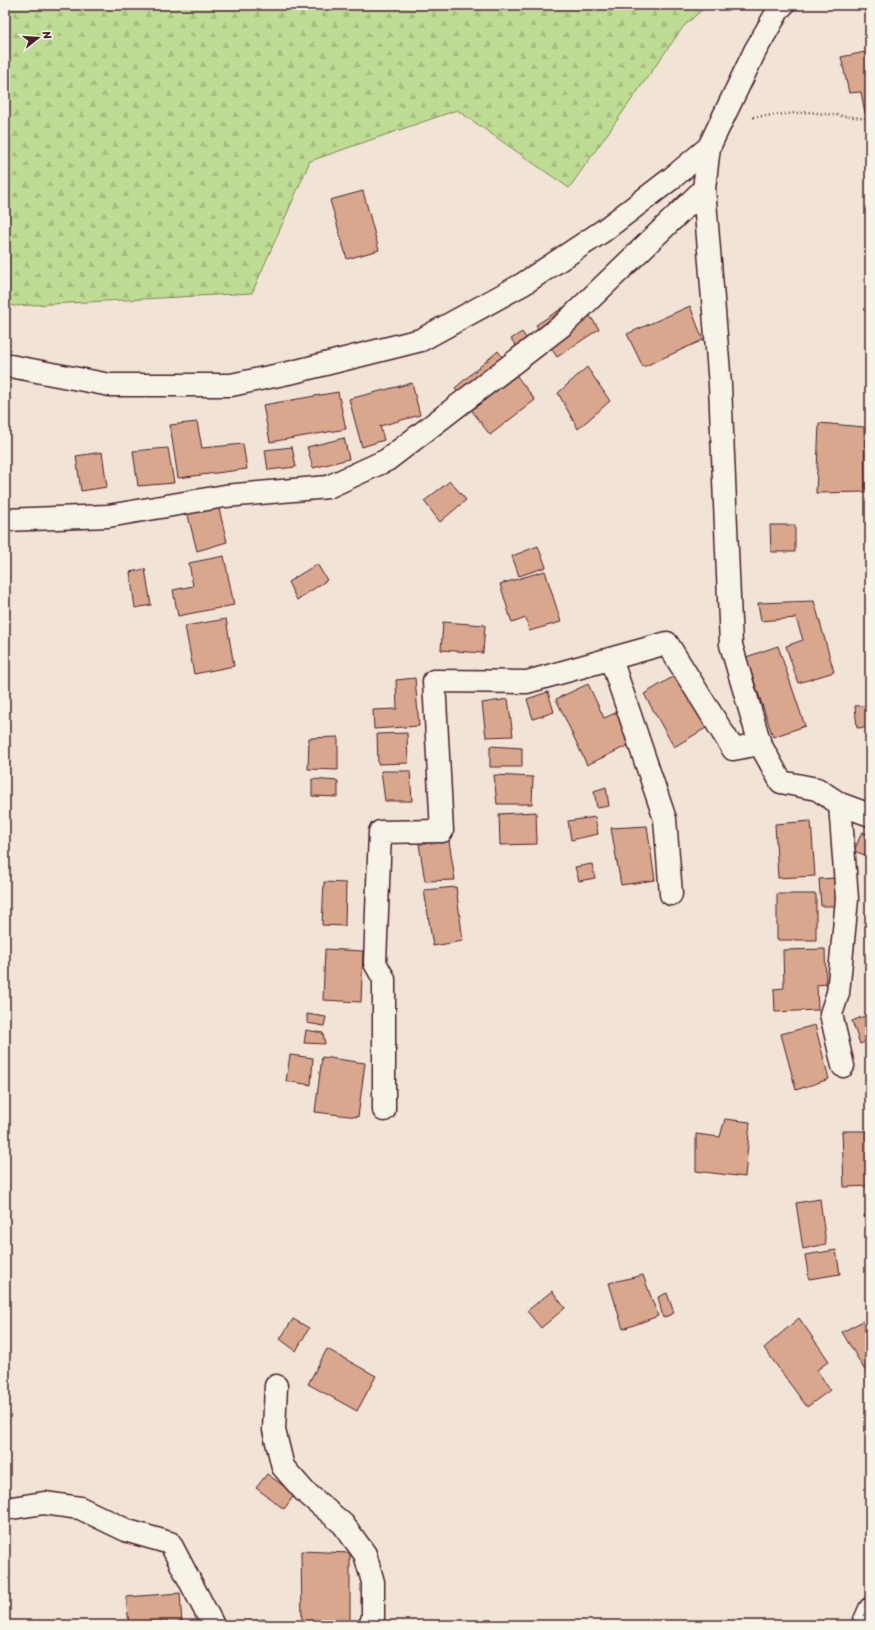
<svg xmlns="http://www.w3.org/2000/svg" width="875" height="1630" font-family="Sriracha,sans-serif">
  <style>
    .forest { fill: url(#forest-firs); stroke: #847e60 }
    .building { fill: #d9a78d; stroke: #4a1f2b }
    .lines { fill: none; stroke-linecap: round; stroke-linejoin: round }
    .minor-casing { stroke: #4a1f2b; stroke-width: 25 }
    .tertiary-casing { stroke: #4a1f2b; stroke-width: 25 }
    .path { stroke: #4a1f2b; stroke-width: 2.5; stroke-dasharray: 1 3; stroke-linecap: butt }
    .minor { stroke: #f7f3e8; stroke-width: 22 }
    .tertiary { stroke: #f7f3e8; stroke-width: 22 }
  </style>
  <defs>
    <pattern id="forest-firs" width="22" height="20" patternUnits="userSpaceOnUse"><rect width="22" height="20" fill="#bfdc94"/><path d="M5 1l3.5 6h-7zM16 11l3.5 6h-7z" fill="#a6bc80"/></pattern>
  </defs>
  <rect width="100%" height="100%" fill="#f1e4d6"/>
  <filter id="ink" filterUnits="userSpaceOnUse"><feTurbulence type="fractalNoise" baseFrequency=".025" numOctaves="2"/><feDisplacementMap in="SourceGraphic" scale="8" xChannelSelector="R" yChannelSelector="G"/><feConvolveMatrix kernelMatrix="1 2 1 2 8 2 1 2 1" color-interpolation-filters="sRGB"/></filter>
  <g filter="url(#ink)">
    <path class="forest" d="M5,5h702l-24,22 -114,161 -112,-78 -147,51 -58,132 -238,13 -9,-2z"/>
    <path class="building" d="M870,51v61l-5,1 -4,-21 -12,1 -8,-36z
      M363,191l16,59 -32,9 -17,-59z
      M578,298l21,31 -42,28 -21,-32z
      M690,306l13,34 -60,27 -16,-33z
      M522,332l14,20 -11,6 -14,-19z
      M498,351l37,49 -45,35 -35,-47z
      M587,367l23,34 -32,28 -20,-36z
      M412,383l8,32 -40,11 4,14 -22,7 -13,-48z
      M338,392l8,37 -76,13 -7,-37z
      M197,422l5,26 41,-4 4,25 -69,9 -8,-53z
      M819,423l45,4 1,65 -49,1z
      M344,438l5,21 -36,9 -6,-21z
      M292,447l4,20 -28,3 -3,-20z
      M168,448l6,35 -36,3 -5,-35z
      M102,452l5,35 -26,4 -5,-35z
      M450,481l16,19 -26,22 -16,-21z
      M215,492l12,50 -30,9 -13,-51z
      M770,525h25v27h-24z
      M538,546l8,21 -27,9 -7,-20z
      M224,556l10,49 -56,11 -5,-26 20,-4 -4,-23z
      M317,564l10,16 -30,20 -9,-18z
      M145,569l6,36 -16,3 -5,-36z
      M545,571l16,51 -32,9 -3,-13 -14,5 -12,-39z
      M814,601l20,71 -36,11 -12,-37 17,-6 -7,-22 -35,3 -3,-18z
      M226,619l8,47 -40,8 -9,-48z
      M443,622l42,3 -2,28 -42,-3z
      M778,646l27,80 -32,11 -27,-80z
      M676,675l30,53 -32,19 -30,-53z
      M415,678l4,48 -45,3 -1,-19 24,-1 -1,-29z
      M588,684l16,34 16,-7 15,31 -48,23 -31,-66z
      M548,692l6,20 -21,7 -6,-20z
      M508,699l5,37 -27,1 -4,-34z
      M870,705v22l-13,1 -2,-22z
      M407,733l1,30 -30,1 -1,-30z
      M338,737v33l-30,-1 1,-31z
      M490,746l32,2v19h-32z
      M381,771h29l2,30h-27z
      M494,775l39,2 -1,27h-35z
      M312,779l26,2v16l-26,-1z
      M606,787l3,19 -12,2 -3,-17z
      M536,812l1,32 -37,1 -1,-31z
      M595,817l3,17 -27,6 -3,-19z
      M811,821l4,55 -37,2 -3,-54z
      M647,826l8,54 -34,5 -10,-57z
      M862,832l8,3v22l-16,-6z
      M449,841l6,39 -30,1 -6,-37z
      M592,864l3,14 -16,3 -4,-14z
      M835,878l2,28h-16l-2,-27z
      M324,882l22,1 -1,43 -23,-1z
      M456,887l7,54 -30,5 -9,-56z
      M777,894h39v46h-39z
      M325,949l38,2 -2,51 -38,-2z
      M825,949l1,35 -9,1 1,25 -43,2 -1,-23 10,-1 -1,-38z
      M307,1014l19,3 -2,9 -17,-3z
      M870,1014v26l-10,4 -8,-23z
      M815,1025l14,54 -33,11 -15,-56z
      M306,1030l17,3 2,11 -21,-1z
      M290,1055l23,3 -2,27 -25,-4z
      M322,1057l43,6 -7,54 -43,-5z
      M725,1119l25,3 -5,55 -49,-6v-37l24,3z
      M842,1131h28v55l-26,1z
      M820,1199l6,45 -23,5 -7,-46z
      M870,1214v23h-2l-4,-22z
      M836,1250l4,24 -31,5 -4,-24z
      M643,1275l15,41 -35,13 -14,-46z
      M552,1291l13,17 -24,20 -14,-17z
      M667,1293l7,20 -11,5 -5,-21z
      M799,1318l30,43 -12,9 13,20 -23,17 -43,-59z
      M869,1318l1,2v59l-28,-47z
      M293,1319l16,9 -13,23 -16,-12z
      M327,1349l49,27 -19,35 -49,-27z
      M267,1474l28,20 -11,15 -28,-21z
      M301,1551l49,2v72h-48z
      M180,1593l2,32h-53l-3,-28z
      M264,1619v6h-31z"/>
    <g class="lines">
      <defs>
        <path id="minor" d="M709,147l-5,42 16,196 11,260 29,99 21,38 36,7 23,15 30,11
          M5,520l103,-4 117,-20 103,-9 59,-27 177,-136 140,-135
          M611,659l54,160 6,75
          M840,804l7,95 -9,94 -7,21 12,52
          M384,1110v-131l-9,-16 5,-131 62,-1 -8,-150 93,1 140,-39 66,106 27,-5
          M276,1386l-2,44 9,37 21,24 39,33 22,30 8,28v36l-3,7
          M5,1509l39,-6 36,5 48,23 42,12 43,82
          M863,1625l7,-16"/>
        <path id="tertiary" d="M5,365l105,20h121l62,-13 128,-32 102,-56 80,-53 69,-53 37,-31 46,-96 24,-42 4,-4"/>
      </defs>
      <use href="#minor" class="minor-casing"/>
      <use href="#tertiary" class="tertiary-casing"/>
      <path class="path" d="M753,117l55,-5 62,7"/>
      <use href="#minor" class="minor"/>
      <use href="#tertiary" class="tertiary"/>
    </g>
  </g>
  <rect width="875" height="1630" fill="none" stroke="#f7f3e8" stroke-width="20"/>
  <rect x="10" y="10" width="855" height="1610" fill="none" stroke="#4a1f2b" stroke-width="1.5" filter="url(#ink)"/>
  <g transform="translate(38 38) rotate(73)" stroke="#f7f3e8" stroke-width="3" paint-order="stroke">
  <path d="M0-3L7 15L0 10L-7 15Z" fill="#4a1f2b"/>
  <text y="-6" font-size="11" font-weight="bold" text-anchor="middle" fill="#4a1f2b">N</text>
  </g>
</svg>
